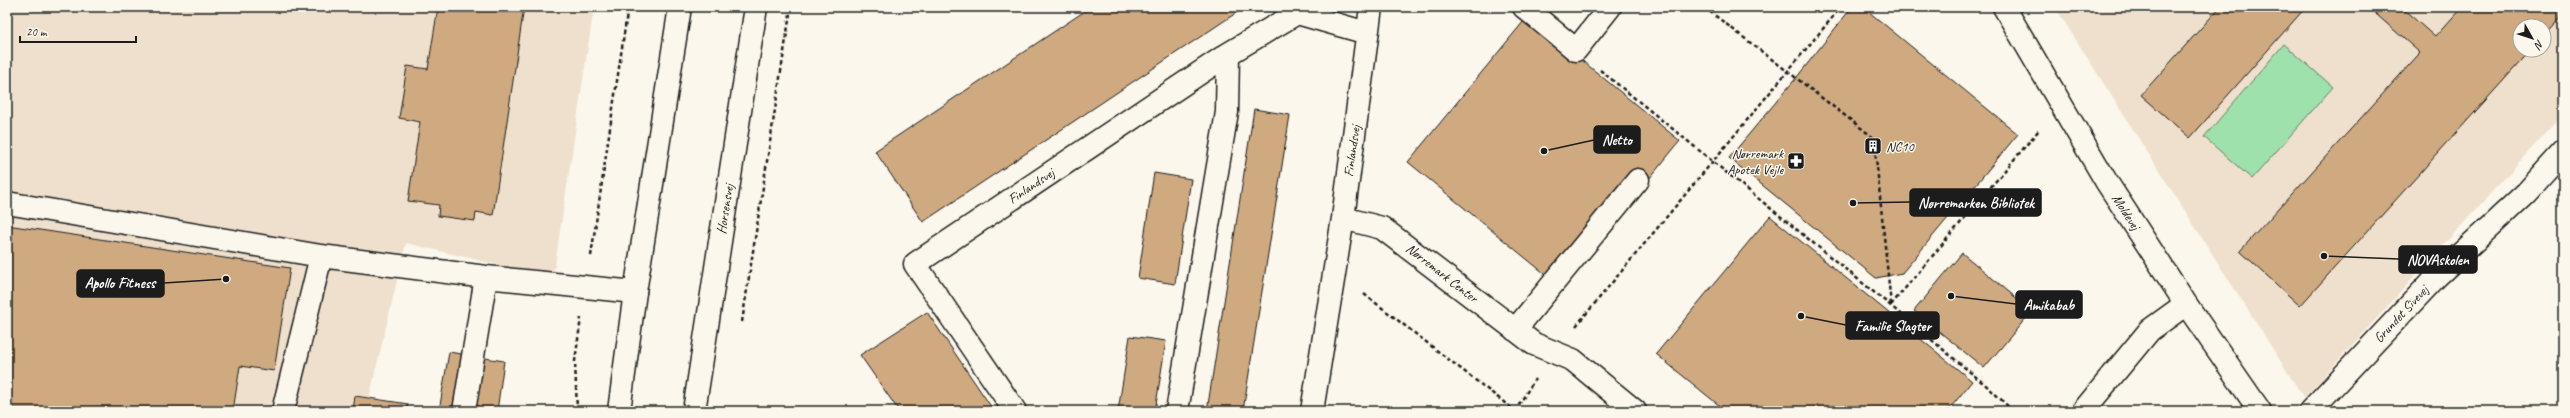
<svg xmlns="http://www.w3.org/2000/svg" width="2570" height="418" font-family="Caveat,sans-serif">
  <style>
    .built { fill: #eee0cc; fill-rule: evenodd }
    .green { fill: #9fe1ac; stroke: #5e7e64 }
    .building { fill: #cfaa81; stroke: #1c1c1c }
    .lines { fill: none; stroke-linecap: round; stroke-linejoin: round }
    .minor-casing { stroke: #1c1c1c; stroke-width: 25 }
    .major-casing { stroke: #1c1c1c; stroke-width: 25 }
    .path { stroke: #1c1c1c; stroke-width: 2.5; stroke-dasharray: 4 3; stroke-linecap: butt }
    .minor { stroke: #fbf7ec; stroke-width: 22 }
    .major { stroke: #fbf7ec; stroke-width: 22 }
    .labels { text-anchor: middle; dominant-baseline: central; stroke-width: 3; stroke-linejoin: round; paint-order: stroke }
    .poi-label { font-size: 14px; fill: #1c1c1c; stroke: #fbf7ec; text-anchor: start }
    .street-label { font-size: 14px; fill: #1c1c1c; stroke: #fbf7ec }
    .leader { fill: none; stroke: #1c1c1c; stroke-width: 1.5 }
    .callout-dot { fill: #1c1c1c; stroke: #fbf7ec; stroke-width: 1.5 }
    .callout { fill: #1c1c1c; stroke: #1c1c1c; stroke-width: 1.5 }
    .callout-label { font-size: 15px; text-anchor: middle; font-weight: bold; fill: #fff }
  </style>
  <rect width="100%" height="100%" fill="#fbf7ec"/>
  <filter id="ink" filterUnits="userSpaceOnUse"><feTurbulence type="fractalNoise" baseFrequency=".025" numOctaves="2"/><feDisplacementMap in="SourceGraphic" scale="8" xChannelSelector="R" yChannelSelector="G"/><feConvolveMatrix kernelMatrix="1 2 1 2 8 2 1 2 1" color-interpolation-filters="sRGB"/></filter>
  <g filter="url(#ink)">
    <path class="built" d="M7,7h587l-41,271 -147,-35 -40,168h-359z
      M2055,7h508v107l-259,284zM2520,26h24v24h-24z"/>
    <path class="green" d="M2284,44l49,43 -81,92 -48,-42z"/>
    <path class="building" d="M438,7h86l-31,208 -17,-3 -1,9 -37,-5 1,-11 -31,-4 12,-79 -21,-4 8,-52 21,3z
      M1091,7h154l-322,215 -48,-71z
      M1852,7h11l155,127 -116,139 -26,5 -147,-120 68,-81z
      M2220,7h86l-116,131 -49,-43z
      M2368,7h33l34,30 27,-30h101v8l-19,21v-10h-24v24h11l-231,256 -60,-55 180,-198z
      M1528,16l152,125 -119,146 -153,-125z
      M1254,109l36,6 -47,296h-36z
      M1154,173l37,6 -16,105 -37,-6z
      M1770,216l202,165 -24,30h-222l-70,-57z
      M7,225l283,43 -16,103 -34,-5 -7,45h-226z
      M1962,253l70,58 -48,57 -70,-57z
      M927,312l67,99h-95l-39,-56z
      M1130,336l36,5 -11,70h-37z
      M449,352l55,9 -7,50h-58z
      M355,396l53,8 -2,7h-53z"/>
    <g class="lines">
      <defs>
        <path id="minor" d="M1524,7l52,43 34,-43
          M2004,7l102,174 80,123 74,107
          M7,203l314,53 -38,155
          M1343,218l39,10 152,116 39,16 62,51
          M321,256l165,21
          M1515,330l123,-150
          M464,411l22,-134 149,15
          M1015,411l-100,-147 313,-210 69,-41 70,20
          M1177,411l50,-299 1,-58
          M1312,411l31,-193 28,-211
          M2083,411l67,-81 36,-26
          M2310,411l127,-135 89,-83 37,-41"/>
        <path id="major" d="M619,411l16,-119 45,-285
          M694,411l62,-404"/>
      </defs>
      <use href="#minor" class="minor-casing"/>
      <use href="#major" class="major-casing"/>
      <path class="path" d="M1704,7l170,131 17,167
        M1600,70l291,236 97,81 25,24
        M591,256l37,-249
        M1364,294l150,116
        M1891,305l148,-175
        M742,322l49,-315
        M1576,326l265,-319
        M577,411l-2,-50 6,-43
        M1515,411l20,-32"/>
      <use href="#minor" class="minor"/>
      <use href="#major" class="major"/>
    </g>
  </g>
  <defs>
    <symbol id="building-square" viewBox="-11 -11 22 22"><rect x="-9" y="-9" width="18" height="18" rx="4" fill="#1c1c1c" stroke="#fbf7ec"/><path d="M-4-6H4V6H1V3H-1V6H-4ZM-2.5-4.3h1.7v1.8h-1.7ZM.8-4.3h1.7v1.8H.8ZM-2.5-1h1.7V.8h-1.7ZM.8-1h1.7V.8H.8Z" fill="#fff"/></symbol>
    <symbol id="pharmacy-square" viewBox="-11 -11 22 22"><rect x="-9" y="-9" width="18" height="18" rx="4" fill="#1c1c1c" stroke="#fbf7ec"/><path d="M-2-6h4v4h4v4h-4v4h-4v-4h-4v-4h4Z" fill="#fff"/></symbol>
  </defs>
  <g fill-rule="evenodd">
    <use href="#building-square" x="1863" y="136" width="20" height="20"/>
    <use href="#pharmacy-square" x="1786" y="151" width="20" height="20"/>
  </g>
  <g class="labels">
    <g class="poi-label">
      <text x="1886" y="146">NC10</text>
      <text x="1783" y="153" text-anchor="end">Nørremark<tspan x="1783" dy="16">Apotek Vejle</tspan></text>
    </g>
    <g class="street-label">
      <text transform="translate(1352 151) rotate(-82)">Finlandsvej</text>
      <text transform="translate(1031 186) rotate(-34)">Finlandsvej</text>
      <text transform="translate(725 209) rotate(-81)">Horsensvej</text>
      <text transform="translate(2126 212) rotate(57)">Moldevej</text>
      <text transform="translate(1442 273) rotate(38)">Nørremark Center</text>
      <text transform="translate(2401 314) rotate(-47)">Grundet Sivevej</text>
    </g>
  </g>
  <path class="leader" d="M1544 151L1594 140M1853 203L1910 202M2324 256L2399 259M226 279L164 283M1951 296L2016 304M1801 316L1846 325"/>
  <g class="callout-dot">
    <circle cx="1544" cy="151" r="4"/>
    <circle cx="1853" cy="203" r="4"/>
    <circle cx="2324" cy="256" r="4"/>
    <circle cx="226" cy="279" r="4"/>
    <circle cx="1951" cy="296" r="4"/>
    <circle cx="1801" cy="316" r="4"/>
  </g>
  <g class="callout">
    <rect x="1594" y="126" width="46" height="27" rx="4"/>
    <rect x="1910" y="189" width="131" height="27" rx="4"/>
    <rect x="2399" y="246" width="78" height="27" rx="4"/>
    <rect x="77" y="270" width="87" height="27" rx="4"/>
    <rect x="2016" y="291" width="66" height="27" rx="4"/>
    <rect x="1846" y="312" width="93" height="27" rx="4"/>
  </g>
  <g class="callout-label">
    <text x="1617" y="145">Netto</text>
    <text x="1976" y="208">Nørremarken Bibliotek</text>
    <text x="2438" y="265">NOVAskolen</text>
    <text x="120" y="288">Apollo Fitness</text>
    <text x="2049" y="310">Amikabab</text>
    <text x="1893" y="331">Familie Slagter</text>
  </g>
  <rect width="2570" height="418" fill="none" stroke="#fbf7ec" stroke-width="24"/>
  <rect x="12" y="12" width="2546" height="394" fill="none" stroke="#1c1c1c" stroke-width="1.5" filter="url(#ink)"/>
  <g transform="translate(2532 38) rotate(129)"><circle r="19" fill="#fbf7ec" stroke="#a29f99"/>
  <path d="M0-3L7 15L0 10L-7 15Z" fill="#1c1c1c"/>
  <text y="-6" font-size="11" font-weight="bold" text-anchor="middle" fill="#1c1c1c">N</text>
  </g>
  <path d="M20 36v6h116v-6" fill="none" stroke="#1c1c1c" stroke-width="2"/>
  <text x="26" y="36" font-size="12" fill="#1c1c1c" stroke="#fbf7ec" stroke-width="3" paint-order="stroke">20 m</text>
</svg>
